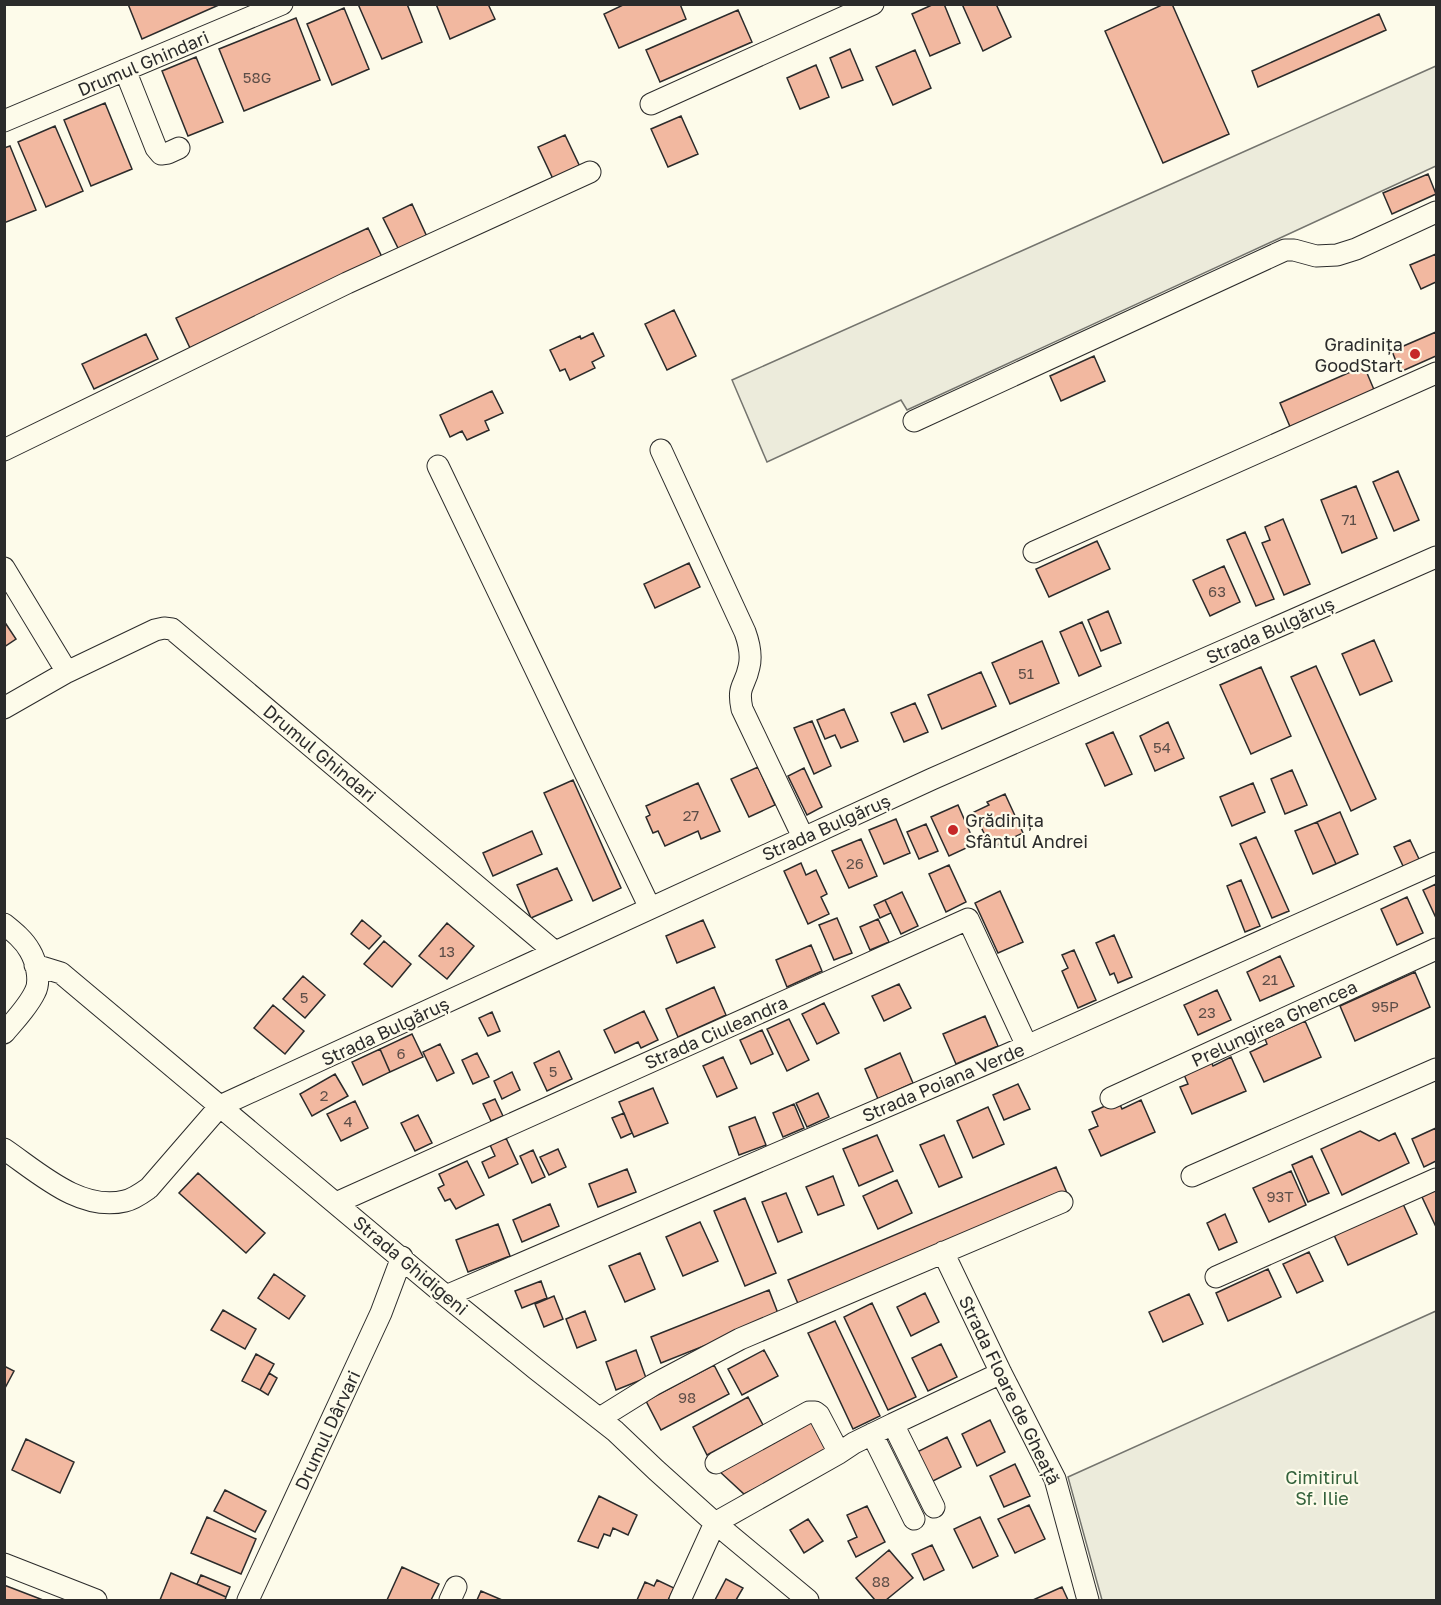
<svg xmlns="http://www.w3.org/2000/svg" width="1441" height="1605" font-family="'Golos Text',sans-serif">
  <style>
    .green { fill: #ecebdb; stroke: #74746e; stroke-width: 1.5 }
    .building { fill: #f2b8a0; stroke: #2b2b2b; stroke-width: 1.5 }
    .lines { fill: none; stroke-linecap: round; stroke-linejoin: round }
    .minor-casing { stroke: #2b2b2b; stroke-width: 23 }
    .minor { stroke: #fdfbea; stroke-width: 21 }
    .poi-dot { fill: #c62828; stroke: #fdfbea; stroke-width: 2 }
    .labels { text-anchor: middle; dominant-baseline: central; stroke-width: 4.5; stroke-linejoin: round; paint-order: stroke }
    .number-label { font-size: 15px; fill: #5d4e48 }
    .street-label { font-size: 18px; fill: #2b2b2b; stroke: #fdfbea }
    .poi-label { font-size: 18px; fill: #2b2b2b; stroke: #fdfbea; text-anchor: end }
    .park-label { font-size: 18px; fill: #34623c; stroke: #fdfbea }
  </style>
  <rect width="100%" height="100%" fill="#fdfbea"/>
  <path class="green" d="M1436,66v100l-529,244 -6,-10 -134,62 -35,-82z
    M1436,1311v289h-334l-34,-123z"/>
  <path class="building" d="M128,4h93l-79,35z
    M358,4h49l15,38 -40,17z
    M436,4h52l7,15 -45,20z
    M625,4h55l6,15 -67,29 -15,-34z
    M934,4h10l16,39 -30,13 -18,-42z
    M962,4h34l15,33 -28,14z
    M1164,4h8l57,130 -66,29 -58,-132z
    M344,8l25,61 -37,16 -25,-61z
    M738,10l14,32 -92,40 -14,-32z
    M1379,14l7,16 -128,57 -6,-16z
    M296,18l24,62 -76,31 -25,-62z
    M850,49l13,31 -21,8 -12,-30z
    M915,50l16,38 -38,17 -17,-38z
    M196,57l27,65 -35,14 -26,-65z
    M816,65l13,32 -29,12 -13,-31z
    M105,103l27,66 -41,17 -27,-66z
    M681,116l17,38 -30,13 -17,-38z
    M55,126l28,65 -37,16 -28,-65z
    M565,135l16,34 -27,12 -16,-34z
    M10,146l26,64 -32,13v-75z
    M1428,174l8,20 -44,20 -9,-21z
    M412,204l16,35 -28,13 -17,-34z
    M368,228l14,29 -192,91 -14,-30z
    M1436,254v28l-15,7 -11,-24z
    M674,310l22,46 -29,14 -22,-46z
    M1436,332v24l-36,16 -8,-21z
    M593,333l11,23 -12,6 3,6 -25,12 -5,-11 -5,2 -10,-21 30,-14 1,3z
    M146,334l12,25 -64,30 -12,-25z
    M1094,356l11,25 -44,20 -11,-25z
    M1364,366l11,26 -84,37 -11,-26z
    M492,391l11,22 -18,8 4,9 -22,10 -5,-9 -12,6 -10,-22z
    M1398,471l21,49 -25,11 -21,-49z
    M1356,486l21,52 -35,15 -21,-53z
    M1283,519l27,65 -26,11 -22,-52 8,-3 -5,-13z
    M1245,532l29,67 -18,7 -29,-66z
    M1097,541l13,28 -61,28 -13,-28z
    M689,563l11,24 -45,21 -11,-24z
    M1224,566l16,36 -30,14 -17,-36z
    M1108,611l13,32 -20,8 -13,-31z
    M4,621l12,18 -12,8z
    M1082,622l19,44 -22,10 -19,-44z
    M1374,640l18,41 -32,14 -18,-41z
    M1042,641l17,42 -49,21 -18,-41z
    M1316,666l60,133 -25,12 -60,-134z
    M1261,667l30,69 -40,18 -31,-69z
    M981,672l15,34 -54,23 -14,-34z
    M915,703l13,29 -24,10 -13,-29z
    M844,709l14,32 -17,7 -6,-13 -10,4 -8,-19z
    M812,721l19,45 -17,8 -20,-46z
    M1168,722l16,36 -29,13 -15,-35z
    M1113,732l19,42 -27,12 -19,-42z
    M758,767l17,38 -26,12 -18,-38z
    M804,768l18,39 -15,8 -19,-39z
    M1292,770l15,35 -22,9 -14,-35z
    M573,780l48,108 -28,13 -49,-108z
    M698,783l22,48 -19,8 -3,-8 -33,15 -7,-15 -5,2 -7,-16 4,-2 -4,-9z
    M1253,783l12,29 -33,14 -12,-29z
    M1005,794l18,39 -32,15 -17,-36 15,-7 -2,-3z
    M958,805l17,39 -26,12 -18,-39z
    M1340,812l18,42 -22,10 -19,-42z
    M896,819l14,34 -26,11 -15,-34z
    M1317,822l19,42 -23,10 -18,-43z
    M926,824l12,27 -19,8 -12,-27z
    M532,831l10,23 -49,22 -10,-23z
    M1256,837l33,74 -17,7 -32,-74z
    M861,839l16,37 -28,12 -17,-37z
    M1410,840l10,21 -16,7 -10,-21z
    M801,863l5,12 10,-5 11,24 -6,3 8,17 -21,10 -24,-53z
    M949,865l17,37 -20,10 -17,-38z
    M557,868l15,32 -41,18 -14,-33z
    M1241,880l19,46 -15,6 -18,-46z
    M1436,884v34l-13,-28z
    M1000,891l23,51 -25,11 -23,-50z
    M902,892l16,34 -17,8 -16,-34z
    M1407,897l16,36 -26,12 -16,-36z
    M885,900l6,13 -11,5 -6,-13z
    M837,918l15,35 -18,7 -15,-35z
    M878,919l11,23 -19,8 -10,-23z
    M362,920l19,16 -12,13 -18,-15z
    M703,920l12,27 -38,16 -11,-27z
    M447,923l27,23 -27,33 -28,-23z
    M1114,935l18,42 -14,6 -4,-10 -4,2 -14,-32z
    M384,941l27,23 -19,23 -28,-23z
    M811,945l11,26 -35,16 -11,-27z
    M1074,950l22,50 -18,8 -16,-37 6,-3 -6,-13z
    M1280,956l14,30 -34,15 -13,-29z
    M1415,972l15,35 -75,34 -15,-35z
    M303,976l22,19 -20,23 -22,-19z
    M899,984l12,24 -27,13 -12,-25z
    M714,987l12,28 -48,22 -12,-28z
    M1217,990l14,30 -33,15 -14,-30z
    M824,1003l15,30 -22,11 -15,-30z
    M273,1005l31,26 -19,23 -31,-26z
    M644,1011l14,29 -17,8 -3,-6 -23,11 -11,-23z
    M492,1012l8,19 -12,5 -9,-18z
    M985,1016l13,30 -42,18 -13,-30z
    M789,1019l20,41 -22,11 -20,-42z
    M1305,1021l16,36 -57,25 -14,-30 17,-8 -2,-5z
    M762,1030l11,24 -22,10 -11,-24z
    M412,1034l11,23 -33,15 -10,-23z
    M440,1044l14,29 -17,8 -14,-29z
    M380,1049l10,23 -27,13 -11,-23z
    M559,1051l13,28 -25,12 -13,-28z
    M477,1053l12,24 -16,7 -11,-24z
    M900,1053l13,30 -35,16 -13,-30z
    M723,1057l14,31 -20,9 -14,-31z
    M1231,1057l15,34 -54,23 -12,-27 8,-3 -6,-14 28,-11 3,7z
    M512,1072l8,18 -18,9 -8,-18z
    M335,1074l13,22 -36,20 -12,-22z
    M1018,1084l12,25 -26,11 -11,-25z
    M653,1088l15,35 -34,14 -15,-35z
    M818,1093l11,24 -22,10 -11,-24z
    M495,1099l8,17 -12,5 -8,-17z
    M1118,1100l4,9 19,-9 14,32 -54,24 -12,-26 9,-4 -6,-14z
    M355,1101l13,27 -27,13 -14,-27z
    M794,1104l10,24 -21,9 -10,-24z
    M988,1107l16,37 -31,14 -16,-37z
    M624,1113l8,20 -11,5 -9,-20z
    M418,1115l14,28 -17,8 -14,-28z
    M755,1117l11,28 -27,10 -10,-28z
    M1436,1128v33l-12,6 -12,-28z
    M1360,1131l19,10 16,-8 14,30 -67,32 -21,-46z
    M877,1135l16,36 -34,15 -16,-37z
    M944,1135l18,42 -23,10 -19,-42z
    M506,1138l12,26 -29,14 -7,-16 13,-6 -5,-11z
    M558,1149l8,18 -17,8 -9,-18z
    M533,1150l12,27 -13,6 -12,-27z
    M1312,1156l17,37 -21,9 -16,-37z
    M467,1161l17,34 -28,14 -6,-10 -5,2 -7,-13 6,-3 -5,-11z
    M1056,1167l11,26 -268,113 -11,-26z
    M627,1169l9,23 -38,15 -9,-23z
    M1291,1171l15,34 -37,17 -16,-34z
    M198,1173l67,60 -19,20 -67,-60z
    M833,1176l11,29 -26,10 -12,-28z
    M897,1180l15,33 -34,16 -15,-33z
    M1436,1190v37l-14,-30z
    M786,1193l16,39 -24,10 -16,-40z
    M745,1198l31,75 -31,13 -31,-75z
    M550,1204l9,22 -37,16 -9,-22z
    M1403,1204l14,30 -69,31 -14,-30z
    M1225,1214l12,28 -18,8 -12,-27z
    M700,1222l18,39 -35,15 -17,-39z
    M498,1224l12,32 -42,16 -12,-32z
    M1309,1252l14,29 -26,12 -14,-29z
    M640,1253l15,36 -30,13 -16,-36z
    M1268,1269l13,28 -53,24 -12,-28z
    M274,1274l31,22 -16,23 -31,-21z
    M541,1281l6,17 -25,10 -7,-17z
    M769,1290l10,26 -118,47 -10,-26z
    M925,1293l14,29 -28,14 -14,-29z
    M1189,1294l14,30 -40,18 -14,-30z
    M554,1296l9,23 -19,8 -9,-23z
    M872,1303l44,94 -28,13 -44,-93z
    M223,1310l33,19 -11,20 -34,-19z
    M585,1311l11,29 -19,8 -11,-29z
    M835,1321l45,95 -27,13 -45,-96z
    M941,1344l16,33 -29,14 -16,-33z
    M636,1350l10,28 -30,12 -10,-28z
    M764,1350l14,26 -36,19 -14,-26z
    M256,1354l18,10 -14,26 -18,-9z
    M714,1365l15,29 -68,36 -15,-29z
    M4,1366l10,5 -10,19z
    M269,1373l8,5 -9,17 -8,-5z
    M748,1397l15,28 -56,30 -14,-28z
    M812,1417l19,34 -87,43 -25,-23z
    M990,1420l15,32 -28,14 -15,-32z
    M947,1437l14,30 -30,15 -14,-30z
    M26,1439l48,23 -14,31 -48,-23z
    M1015,1464l15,32 -26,11 -14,-31z
    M225,1490l41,21 -11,21 -41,-21z
    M599,1496l38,19 -9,20 -15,-7 -3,8 -6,-2 -6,14 -20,-7z
    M1029,1505l16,34 -30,14 -17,-34z
    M867,1506l18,36 -29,15 -8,-16 9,-4 -10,-22z
    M207,1517l49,22 -15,35 -50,-21z
    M980,1517l18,39 -25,12 -19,-39z
    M808,1519l15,22 -19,12 -14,-23z
    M932,1545l12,25 -20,10 -12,-26z
    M889,1550l24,28 -27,22h-11l-19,-22z
    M402,1567l37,17 -8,16h-44z
    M171,1573l55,24 -1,3h-65z
    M201,1575l29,12 -4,10 -29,-13z
    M726,1579l17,9 -7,12h-21z
    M657,1580l17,8 -6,12h-31l8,-18 9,4z
    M4,1585l39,15h-39z
    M1062,1587l6,13h-35z
    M481,1591l21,9h-25z"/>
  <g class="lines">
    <defs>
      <path id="minor" d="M125,70l31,78 5,6 7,-1 11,-5
        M651,104l222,-100
        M4,121l278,-117
        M914,421l371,-171h9l22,6 21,-1 19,-6 80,-37
        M4,450l343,-167 243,-111
        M661,450l84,182c4,11 7,23 4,35 -4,20 -12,18 -7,42l61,128
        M438,466l212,442
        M1034,552l402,-179
        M4,568l63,104
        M4,708l63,-36 88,-42 9,-2 8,1 383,323
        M4,924c10,8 20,16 26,27 6,10 11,30 5,41 -7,15 -20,28 -31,41
        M35,965l26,8 385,323 90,73 79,62 41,39 59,53 93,77
        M1111,1098l325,-149
        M4,1149c34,23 76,63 121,52 9,-2 17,-8 24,-13l71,-82 712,-327 504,-222
        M1192,1176l244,-107
        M336,1203l632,-284 59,127
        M943,1252l58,121 54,106 33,121
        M1216,1277l220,-98
        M446,1296l581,-250 409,-183
        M600,1418l53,-33 87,-46 322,-137
        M872,1434l42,85
        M716,1463l93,-51h6l4,3 20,38 15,-10 39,-19
        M934,1507l-41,-83 108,-51
        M4,1564l92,36
        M248,1600l133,-287 21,-56
        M450,1600l6,-13
        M680,1600l35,-77 124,-70"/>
    </defs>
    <use href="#minor" class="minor-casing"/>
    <use href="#minor" class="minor"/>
  </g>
  <g class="poi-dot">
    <circle cx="1415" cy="354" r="6"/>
    <circle cx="953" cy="830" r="6"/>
  </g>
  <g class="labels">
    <g class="number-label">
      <text x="257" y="77">58G</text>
      <text x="1349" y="519">71</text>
      <text x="1217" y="591">63</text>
      <text x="1026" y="673">51</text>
      <text x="1162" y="747">54</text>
      <text x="691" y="815">27</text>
      <text x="855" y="863">26</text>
      <text x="447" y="951">13</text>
      <text x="1270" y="979">21</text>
      <text x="304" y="997">5</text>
      <text x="1385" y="1006">95P</text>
      <text x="1207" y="1012">23</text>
      <text x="401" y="1053">6</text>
      <text x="553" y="1071">5</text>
      <text x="324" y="1095">2</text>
      <text x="348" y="1121">4</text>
      <text x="1280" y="1196">93T</text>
      <text x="687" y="1397">98</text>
      <text x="881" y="1581">88</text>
    </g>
    <g class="street-label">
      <text transform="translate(143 63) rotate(-23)">Drumul Ghindari</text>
      <text transform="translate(1270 630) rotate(-24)">Strada Bulgăruș</text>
      <text transform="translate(320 753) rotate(40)">Drumul Ghindari</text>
      <text transform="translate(826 827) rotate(-24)">Strada Bulgăruș</text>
      <text transform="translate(1274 1023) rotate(-25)">Prelungirea Ghencea</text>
      <text transform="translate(385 1031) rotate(-25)">Strada Bulgăruș</text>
      <text transform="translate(716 1032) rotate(-24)">Strada Ciuleandra</text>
      <text transform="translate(943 1082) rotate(-23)">Strada Poiana Verde</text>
      <text transform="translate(411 1265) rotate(40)">Strada Ghidigeni</text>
      <text transform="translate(1010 1390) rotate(64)">Strada Floare de Gheață</text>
      <text transform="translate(327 1430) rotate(-65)">Drumul Dârvari</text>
    </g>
    <g class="poi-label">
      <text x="1403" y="344">Gradinița<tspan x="1403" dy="21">GoodStart</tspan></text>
      <text x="965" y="820" text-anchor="start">Grădinița<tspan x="965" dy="21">Sfântul Andrei</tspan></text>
    </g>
    <g class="park-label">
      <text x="1322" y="1477">Cimitirul<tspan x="1322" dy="21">Sf. Ilie</tspan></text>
    </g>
  </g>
  <rect width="1441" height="1605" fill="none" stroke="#2b2b2b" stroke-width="12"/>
</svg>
